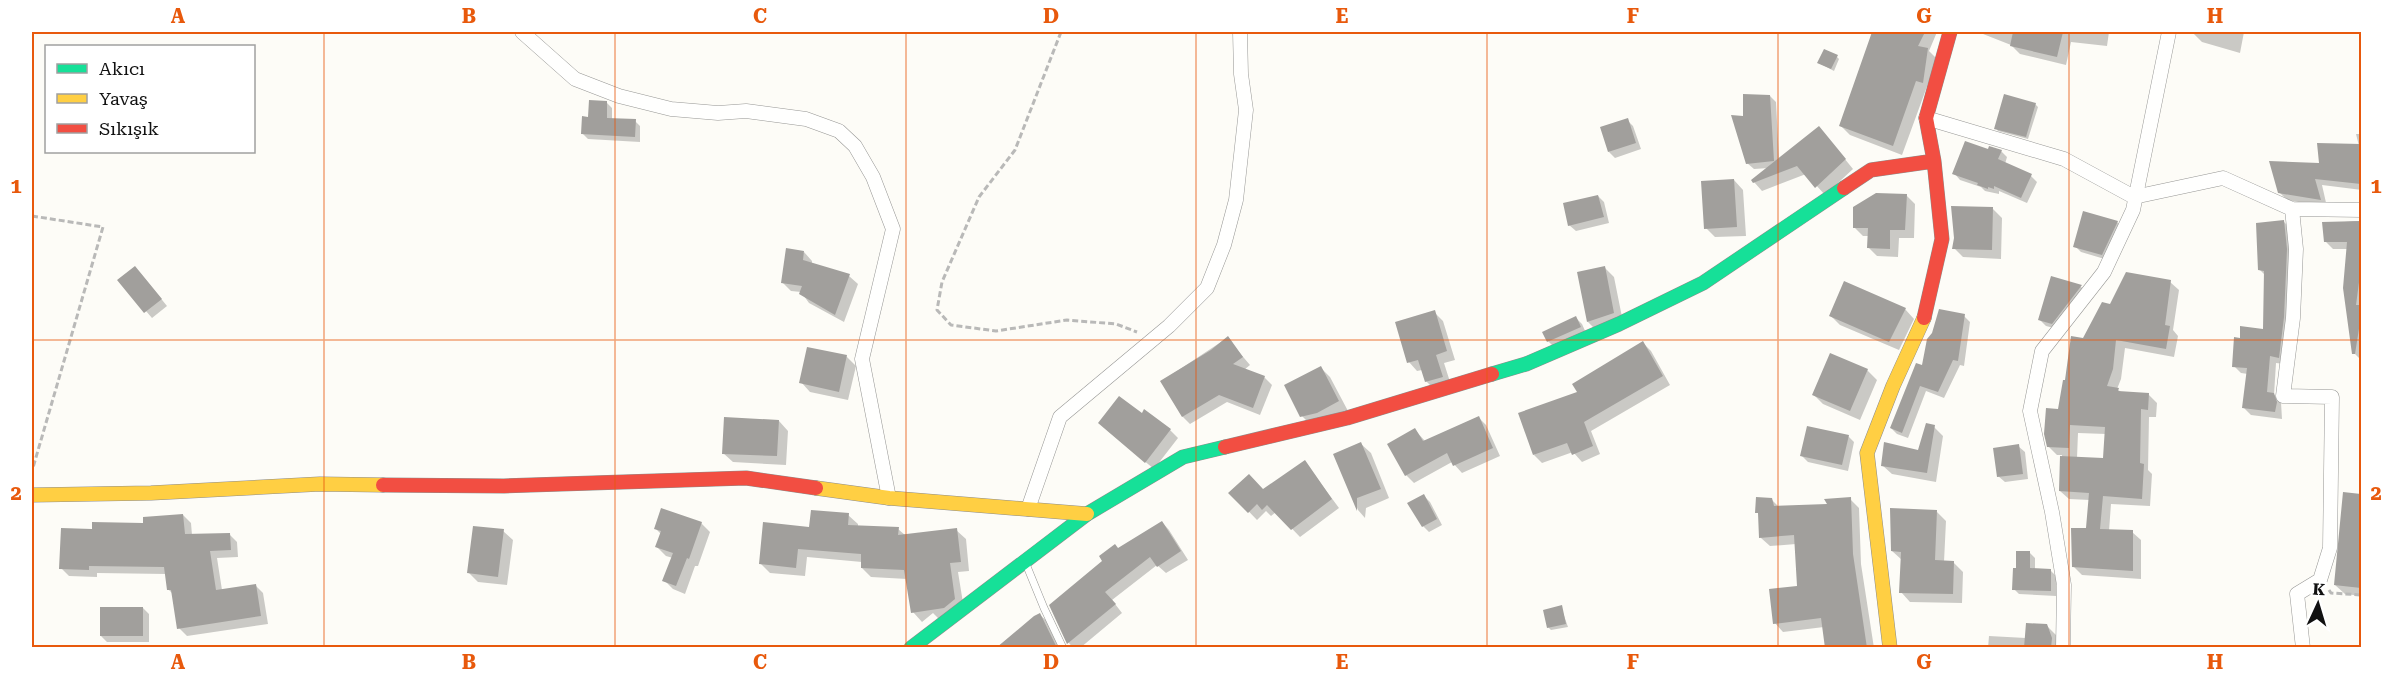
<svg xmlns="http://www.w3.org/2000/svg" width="2393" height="679" font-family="'Roboto Serif',serif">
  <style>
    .shadow { fill: #0003; fill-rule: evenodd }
    .building { fill: #a19f9c }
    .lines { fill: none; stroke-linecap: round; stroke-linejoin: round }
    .lane-casing { stroke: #979795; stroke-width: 8 }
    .street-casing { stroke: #979795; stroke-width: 15 }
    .fast-casing { stroke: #8e8d8b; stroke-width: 15 }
    .slow-casing { stroke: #8e8d8b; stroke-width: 15 }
    .jam-casing { stroke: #8e8d8b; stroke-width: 15 }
    .path { stroke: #b9b9b8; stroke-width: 3; stroke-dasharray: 6 3; stroke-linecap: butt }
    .lane { stroke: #fffffe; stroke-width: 7 }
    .street { stroke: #fffffe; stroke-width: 14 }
    .fast { stroke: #16e098; stroke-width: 14 }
    .slow { stroke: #ffcf43; stroke-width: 14 }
    .jam { stroke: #f24e42; stroke-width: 14 }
    .grid { fill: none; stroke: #e8590c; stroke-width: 1.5; stroke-opacity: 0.55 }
    .neatline { fill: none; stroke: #e8590c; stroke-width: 2 }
    .grid-label { font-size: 20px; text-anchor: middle; font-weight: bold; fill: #e8590c }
  </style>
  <rect width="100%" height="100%" fill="#fdfcf7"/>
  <path class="shadow" d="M1873,32h64l-8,19 8,8 -35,96 -52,-20 -9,-9z
    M1978,32h131l-2,14 -36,-4 -5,23 -46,-11 -9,-9z
    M2192,32h52l-4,21 -38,-11z
    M1837,57l2,2 -5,12 -15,-8z
    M1770,96l6,6 3,57 48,-22 26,32 -28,26 -19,-21 -44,17 -8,-9 15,-14 -15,1 -7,-6 -3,-46z
    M607,103l5,5v12l23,1 5,5v16l-52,-3 -6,-6 8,-15z
    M2035,104l3,3 -10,32 -30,-8 -2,-3z
    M1627,120l6,6 8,23 -26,9 -6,-6z
    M2356,134h6v56l-40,-5 5,22 -40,-7 -8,-8 41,-27 39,-19z
    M1989,151h12l6,6 -2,7 26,12 6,6 -10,21 -28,-12v3l-14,-3 -4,-4 -21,-7 -6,-7z
    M1734,180l9,10 3,46 -31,1 -9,-9z
    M1906,195l9,9 -1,34h-15l-1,19 -21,-1 -9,-9 1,-11h-6l-9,-9z
    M1598,196l6,6 5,21 -33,8 -7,-6z
    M1993,209l9,9 -1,41 -38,-2 -9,-9z
    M2355,221l7,1v139l-8,-8 -6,-104h-15l-8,-8 -1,-17z
    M2117,222l6,6 -15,32 -27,-8 -6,-6z
    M2284,222l7,7 -6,135 -9,-1 -2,32 7,7 1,17 -31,-4 -7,-7 4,-34 -7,-1 -7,-7 7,-26 23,-9 2,-55 -6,-6z
    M804,252l8,9v3l37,12 9,8 -14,38 -35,-19 -8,-11 -10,-1 -9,-9z
    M1605,268l9,9 9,45 -26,9 -9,-9z
    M141,274l26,32 -15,12 -33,-38z
    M2052,278l29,9 6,5 -29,37 -12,-3 -6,-6z
    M2170,282l9,8 -6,40 5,6 -4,21 -49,-9 -4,31 -4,10 4,3 27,2 9,9 -1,14h-7l-1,53 4,4 -2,32 -39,-2 -2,27 23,1 9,8v39l-59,-4 -8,-8 13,-37 3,-30 -21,-1 -9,-8 2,-36h-5l-9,-9 19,-64 17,-43 27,-34zM2078,433l28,1 -2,25 -27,-1z
    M1905,309l9,10 -15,31 -59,-25 -9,-9z
    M1434,312l9,9 12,39 -11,3 7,22 -16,5 -9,-9 -4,-11 -5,1 -8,-9z
    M1964,316l6,6 -6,44 -4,-1 -16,33 -18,-7 -18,47 -11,-4 -6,-6z
    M1576,318l6,6 4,9 -32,14 -6,-6z
    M1227,338l23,27 -6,5 20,7 8,8 -12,30 -33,-13 -37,22 -7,-7 -21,-36z
    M1643,343l8,8 19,34 -79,46 9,23 -18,8 -9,-10 -31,11 -8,-8 45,-62z
    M846,356l10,10 -8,34 -38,-8 -9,-10z
    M1321,368l9,9 18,34 -37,14 -9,-9z
    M1867,370l10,10 -17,40 -37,-16 -9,-9z
    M1142,415l28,15 8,8 -24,31 -46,-38z
    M1478,417l8,8 14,31 -38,17 -10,-11 -38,21 -8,-8 9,-45 10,11z
    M779,421l9,10 -2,34 -53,-3 -10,-9z
    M1934,427l9,9 -7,46 -44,-8 -10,-9 37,-14z
    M1848,436l6,6 -6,29 -40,-9 -6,-6z
    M1361,444l10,9 18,45 -23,10 -1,10 -7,-8 -23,-55z
    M2018,446l7,6 3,27 -23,3 -7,-6z
    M1305,462l34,46 -39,29 -24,-25 -5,4 -5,-5 -9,9 -26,-27 32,-3z
    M2344,494l18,2v100l-17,-2 -10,-9z
    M1424,496l6,6 12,23 -13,7 -6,-6z
    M1771,499l9,9 49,-2 21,-7 9,9 2,56 13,84h-47l-3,-21 -41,5 -8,-9 23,-36 -2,-43 -26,2 -9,-8 -1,-23 -3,-3z
    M1937,512l9,9 -2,41h9l10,10 -1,31 -52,-1 -9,-10 1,-32 -10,-9z
    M183,515l8,8 1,12 37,-1 8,8 1,15 -21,1 5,32 33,-5 8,8 5,31 -81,12 -8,-8 -6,-34 -5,-5 -2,-15 -69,-1v4l-28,-1 -8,-8 33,-38 51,-6z
    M848,515l10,9v3l40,2 7,6 51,-5 10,9 3,32 -11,1 6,37 -25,10 -6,-6 -11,9 -9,-10 -6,-33 -36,-2 -9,-9v-6l-55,-5 -2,19 -35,-3 -10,-10 51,-34z
    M1162,522l7,8 19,30 -22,13 -9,-8 -45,35 10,13 -42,35h-7l-4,-5 -18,-37z
    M701,523l9,9 -12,34h-3l-10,28 -12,-5 -9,-9 9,-22 -7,-2 -9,-9 4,-13 -5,-5z
    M503,531l10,9 -6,45 -29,-3 -9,-9z
    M2029,552l6,6v12l16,1 5,5v20l-37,-2 -5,-5 4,-19z
    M1561,607l7,20 -17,3 -3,-3z
    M143,608l6,6v28h-42l-6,-6z
    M1040,615l8,7 12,26h-64z
    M2046,625l10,10 4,13h-72l1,-12 37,2z"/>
  <path class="building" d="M1872,32h53l-7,14 10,2 -5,35 -7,-2 -23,65 -54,-20z
    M2013,32h50l-6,25 -47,-11z
    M1824,49l14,6 -7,14 -14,-6z
    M1743,94l27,1 4,66 -28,3 -15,-49 12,1z
    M2004,94l32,9 -10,34 -32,-8z
    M589,100l18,1v17l29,1 -1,18 -54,-3 1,-18 6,1z
    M1628,118l8,25 -28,9 -8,-25z
    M1819,126l27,33 -31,29 -18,-22 -44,17 -2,-3z
    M1965,141l23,8 1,-3 13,4 -4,9 34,15 -11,24 -27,-12v3l-6,-2v2l-11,-4 1,-2 -26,-9z
    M2317,143l44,1v40l-46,-5 6,21 -43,-7 -9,-32 50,2z
    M1734,179l3,48 -33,2 -3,-48z
    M1876,193l31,1 -2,36h-15v19l-23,-1 1,-20h-15v-21z
    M1598,195l6,22 -36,9 -5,-23z
    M1951,206l42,1 -1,43 -40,-1 2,-11z
    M2083,211l35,10 -16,34 -29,-8z
    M2284,220l3,29 -3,68 -5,41 -9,-2 -3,36 7,1 3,9 -2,10 -33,-4 5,-40 -15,-1 2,-30 6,1v-12l23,3 1,-58 -6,-1 -2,-47z
    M2361,221v46l-5,38h5v11l-6,38h-3l-9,-66 4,-46h-23l-2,-20z
    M786,248l18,3 -1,9 47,14 -15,41 -36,-21 3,-8 -21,-3z
    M135,266l27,33 -18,14 -27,-33z
    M1605,266l9,47 -27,9 -10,-50z
    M2126,272l45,8 -6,45 5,1 -4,23 -50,-9 -3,29 -6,17 12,2 -1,3 31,2 -1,17 -7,-1 -1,54 4,1 -2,35 -39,-3 -3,33 33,1v41l-61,-4 -1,-39h15l3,-35 -30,-2 1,-35 43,2 2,-31 -35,-2 -1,23 -22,-1 -3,-13 2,-26 12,1 5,-29h2l6,-44 12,2 19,-36 8,2z
    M2051,276l31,9 -30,39 -14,-4z
    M1844,281l62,27 -17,34 -60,-26z
    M1939,309l26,5 -7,47 -5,-1 -15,32 -18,-6 -18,47 -12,-5 26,-65 6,2 5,-26 5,-6z
    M1435,310l12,41 -11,4 7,22 -18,5 -7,-22 -11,3 -12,-41z
    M1576,316l5,11 -34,15 -5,-10z
    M1228,336l15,21 -10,7 32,12 -12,32 -34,-13 -37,22 -22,-36 51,-31z
    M1643,341l20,35 -79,46 9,24 -21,9 -5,-12 -34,12 -15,-42 59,-21 -5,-8z
    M807,347l40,8 -8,37 -40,-9z
    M1830,353l38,16 -18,42 -38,-16z
    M1321,366l18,35 -22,12 -17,4 -16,-32z
    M1119,396l23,17 2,-4 27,20 -26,34 -47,-40z
    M1479,416l14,32 -40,18 -6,-13 -42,23 -18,-32 28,-16 8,13z
    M724,417l55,3 -2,36 -55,-2z
    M1926,423l9,2 -8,48 -46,-7 3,-24 34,8z
    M1807,426l42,9 -7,30 -42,-9z
    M1361,442l20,47 -24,9v13l-24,-57z
    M2019,444l4,30 -26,3 -4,-29z
    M1305,460l27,39 -41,31 -24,-25 -5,5 -5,-6 -9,9 -20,-20 21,-19 14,15z
    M2343,492l18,2v94l-27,-3z
    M1424,494l13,25 -15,8 -15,-24z
    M1756,497l16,1 2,8 53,-2 -3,-5 27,-2 2,57 14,94h-42l-4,-30 -48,6 -4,-35 28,-3 -3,-51 -35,3 -1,-25h-3z
    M661,508l41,14 -13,37 -2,-1 -11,28 -14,-5 11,-28 -18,-6 6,-16 -7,-2z
    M1890,508l47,2 -2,50 19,1 -1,33 -54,-1 2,-41 -10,-1z
    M811,510l38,3 -1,12 51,2 -1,8 59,-7 4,34 -11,1 5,36 -11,9 -33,5 -7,-43 -43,-2v-14l-63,-5 -2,19 -37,-4 4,-42 46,5z
    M183,514l2,20 45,-1 1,17 -21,1 6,39 40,-6 5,32 -84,13 -6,-39h-4l-3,-23 -75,-1v4l-30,-1 2,-41 31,1v-7l51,1v-6z
    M1162,521l19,30 -24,16 -7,-10 -45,35 11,12 -49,40 -18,-39 53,-44 -3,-5 16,-12 3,4z
    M473,526l31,3 -6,48 -31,-4z
    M2016,551h14v17l21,1v22l-39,-1 1,-22h3z
    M1562,605l4,19 -19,4 -4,-18z
    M100,607h43v29h-43z
    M1040,613l17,35h-61l38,-32z
    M2026,623l21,1 5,14 -1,10h-27z"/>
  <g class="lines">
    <defs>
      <path id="lane" d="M1026,564l18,44 19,40"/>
      <path id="street" d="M522,32l53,47 44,17 52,13 47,4 28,-2 60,8 33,12 16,15 18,31 20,52 -31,130 27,139
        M1926,118l138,41 70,38 89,-19 69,31 70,1
        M2292,209l4,40 -3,69 -10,78 49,1 -2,151 -10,32 -23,14 6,54
        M1028,509l32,-92 109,-91 38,-38 17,-43 12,-45 10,-90 -5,-36 -1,-42
        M2063,648l1,-63 -12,-73 -22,-101 12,-60 62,-79 29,-62 36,-178"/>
      <path id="fast" d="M1492,374l34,-10 93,-40 84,-41 141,-95
        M911,648l176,-134 96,-57 42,-10"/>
      <path id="slow" d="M816,488l73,10 198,16
        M32,495l119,-2 169,-9 63,1
        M1890,648l-23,-195 26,-67 31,-68"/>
      <path id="jam" d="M1844,188l27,-18 63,-9
        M1924,318l18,-79 -8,-78 -8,-43 24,-86
        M1225,447l122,-29 145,-44
        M383,485l121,1 242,-8 70,10"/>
    </defs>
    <use href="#lane" class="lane-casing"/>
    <use href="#street" class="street-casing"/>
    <use href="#fast" class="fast-casing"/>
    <use href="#slow" class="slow-casing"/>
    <use href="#jam" class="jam-casing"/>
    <path class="path" d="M1061,32l-46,118 -36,47 -37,85 -5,28 14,15 45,6 71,-11 49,4 21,8
      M32,216l71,11 -71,244
      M2329,590l2,3 31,2"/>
    <use href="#lane" class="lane"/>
    <use href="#street" class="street"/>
    <use href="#fast" class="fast"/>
    <use href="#slow" class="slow"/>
    <use href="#jam" class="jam"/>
  </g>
  <path class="grid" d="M324,32v616M615,32v616M906,32v616M1196,32v616M1487,32v616M1778,32v616M2069,32v616M32,340h2330"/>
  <rect width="2393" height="679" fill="none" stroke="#ffffff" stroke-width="66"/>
  <rect x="45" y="45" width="210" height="108" fill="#ffffff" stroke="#a0a0a0" stroke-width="1.5"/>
  <rect x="57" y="64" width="30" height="9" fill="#16e098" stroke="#a0a0a0" stroke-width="1.5"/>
  <text x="99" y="75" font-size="18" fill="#111111">Akıcı</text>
  <rect x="57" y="94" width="30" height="9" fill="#ffcf43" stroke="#a0a0a0" stroke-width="1.5"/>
  <text x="99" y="105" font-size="18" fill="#111111">Yavaş</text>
  <rect x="57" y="124" width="30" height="9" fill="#f24e42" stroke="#a0a0a0" stroke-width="1.5"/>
  <text x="99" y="135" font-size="18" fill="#111111">Sıkışık</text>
  <g transform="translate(2318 604) rotate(4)" stroke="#ffffff" stroke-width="4.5" paint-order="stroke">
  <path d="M0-4.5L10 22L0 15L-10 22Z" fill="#111111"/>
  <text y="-9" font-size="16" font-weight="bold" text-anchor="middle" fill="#111111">K</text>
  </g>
  <rect x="33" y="33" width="2327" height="613" class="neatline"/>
  <g class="grid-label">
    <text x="178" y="23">A</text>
    <text x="469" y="23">B</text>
    <text x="760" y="23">C</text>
    <text x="1051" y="23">D</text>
    <text x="1342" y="23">E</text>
    <text x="1633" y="23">F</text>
    <text x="1924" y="23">G</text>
    <text x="2215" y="23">H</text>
    <text x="16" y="193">1</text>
    <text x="2376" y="193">1</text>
    <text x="16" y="500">2</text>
    <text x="2376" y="500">2</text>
    <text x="178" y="669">A</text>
    <text x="469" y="669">B</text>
    <text x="760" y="669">C</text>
    <text x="1051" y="669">D</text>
    <text x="1342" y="669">E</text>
    <text x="1633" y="669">F</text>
    <text x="1924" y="669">G</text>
    <text x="2215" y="669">H</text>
  </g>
</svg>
